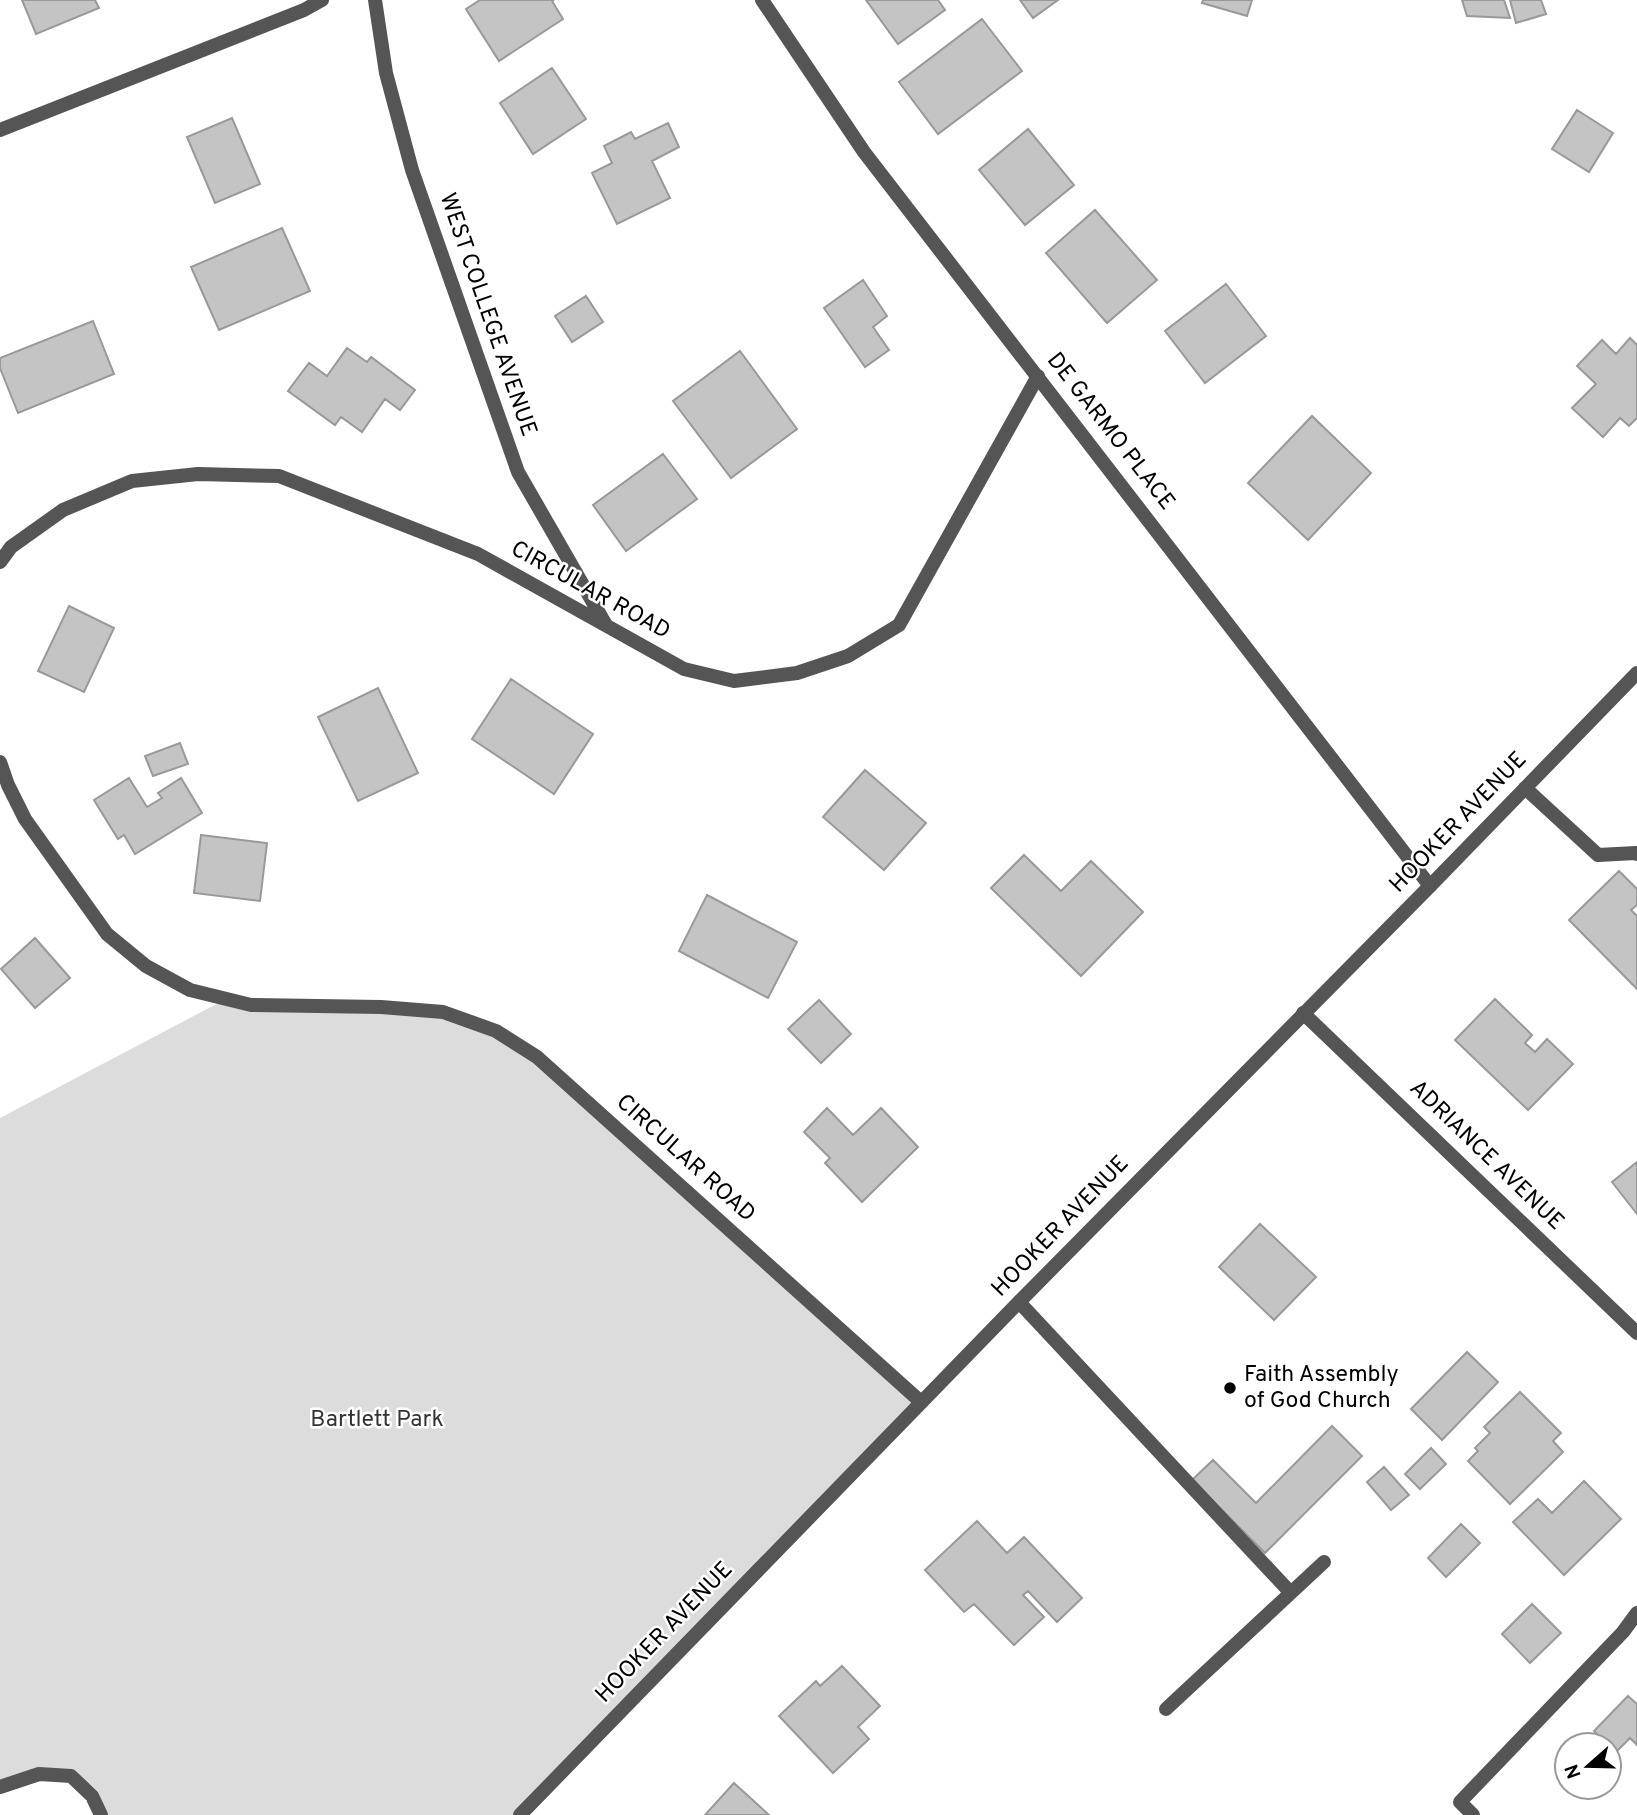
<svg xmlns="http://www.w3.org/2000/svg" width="1637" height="1815" font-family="Overpass,sans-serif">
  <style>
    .green { fill: #dcdcdc }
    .building { fill: #c4c4c4; stroke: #999; stroke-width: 2 }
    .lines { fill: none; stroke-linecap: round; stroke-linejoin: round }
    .service { stroke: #555; stroke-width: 14 }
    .minor { stroke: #555; stroke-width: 14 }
    .tertiary { stroke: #555; stroke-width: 14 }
    .poi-dot { fill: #000; stroke: #fff; stroke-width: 2.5 }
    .labels { text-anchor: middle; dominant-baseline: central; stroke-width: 5; stroke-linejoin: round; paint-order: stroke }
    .street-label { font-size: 23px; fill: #000; stroke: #fff }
    .poi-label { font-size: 23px; fill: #000; stroke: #fff; text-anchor: start }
    .park-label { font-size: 23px; fill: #333; stroke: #fff }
  </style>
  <rect width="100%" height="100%" fill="#fff"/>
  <path class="green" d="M226,999l155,8 92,16 64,34 384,345 -401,413h-419l-30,-39 -71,13v-671z"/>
  <path class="building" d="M22,0h73l4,8 -63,26z
    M480,0h74l-2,1 11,18 -64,42 -33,-52z
    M866,0h72l7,10 -47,34z
    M1020,0h38l-25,18z
    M1203,0h49l-5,16 -45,-13z
    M1462,0h42l6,18 -43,-2z
    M1510,0h31l5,14 -30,9z
    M982,19l40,52 -84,63 -39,-52z
    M552,68l34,51 -53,35 -33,-51z
    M1577,110l36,23 -24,39 -37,-23z
    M232,118l28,66 -45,19 -28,-66z
    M668,123l11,24 -27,14 18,37 -53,26 -25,-51 20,-10 -8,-17 27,-14 4,7z
    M1028,129l46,56 -49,40 -46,-55z
    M1095,210l62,70 -50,43 -61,-70z
    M282,228l28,63 -91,39 -28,-63z
    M863,280l24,36 -14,11 16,23 -24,17 -41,-59z
    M1226,284l40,52 -61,47 -40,-52z
    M586,296l17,26 -31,20 -17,-26z
    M93,321l21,53 -96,39 -18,-45v-10z
    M1630,338l7,7v73l-8,8 -9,-8 -17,19 -31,-29 24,-24 -19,-18 25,-26 14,14z
    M347,348l20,14 4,-5 44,33 -15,20 -15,-11 -23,33 -21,-15 -6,8 -47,-34 21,-28 18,13z
    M740,351l57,78 -66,49 -58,-77z
    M1312,416l59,57 -63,67 -60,-57z
    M663,454l34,45 -71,52 -33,-46z
    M69,606l45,22 -30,64 -46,-21z
    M511,679l82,55 -39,60 -82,-55z
    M378,688l40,85 -60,28 -40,-84z
    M180,743l8,21 -35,12 -8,-20z
    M865,770l61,53 -42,47 -61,-53z
    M129,778l18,29 15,-9 -4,-5 23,-15 21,35 -67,41 -11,-19 -6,4 -24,-39z
    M201,835l66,8 -7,58 -66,-8z
    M1024,855l37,36 30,-30 52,51 -62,64 -90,-88z
    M1619,871l18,18v16l-6,5 6,6v73l-68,-69z
    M707,895l90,47 -29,56 -89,-47z
    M35,938l35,40 -35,30 -34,-39z
    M1495,999l37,36 -7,8 10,9 12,-13 26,25 -45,46 -73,-70z
    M819,1000l32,34 -30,29 -33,-34z
    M827,1108l26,27 28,-27 37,39 -56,55 -37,-39 5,-5 -26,-26z
    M1637,1162v52l-25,-32z
    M1260,1224l56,53 -42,43 -55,-53z
    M1467,1352l31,30 -56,58 -31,-31z
    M1520,1392l41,41 -8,8 10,11 -53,52 -42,-43 10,-10 -3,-3 15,-15 -6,-6z
    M1332,1426l30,30 -97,97 -73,-73 21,-20 43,43z
    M1431,1448l15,16 -26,25 -15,-15z
    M1384,1467l25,28 -18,15 -24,-28z
    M1584,1481l37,38 -57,56 -51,-53 25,-23 14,14z
    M977,1521l30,32 17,-16 58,61 -25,24 -29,-31 -5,4 21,22 -30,28 -40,-41 -10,8 -39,-42z
    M1461,1524l19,19 -34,34 -18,-19z
    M1532,1604l29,29 -31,30 -28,-29z
    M842,1666l38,40 -22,21 11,12 -36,34 -54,-57 37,-35 4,5z
    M1628,1696l9,8v41l-7,-7 -15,15 -21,-22z
    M734,1783l35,32h-64z"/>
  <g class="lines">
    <path class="service" d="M1525,788l73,67 38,-2 1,1
      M1019,1302l271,290
      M1166,1709l158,-147"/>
    <path class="minor" d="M375,0l11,73 26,97 106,302 88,153
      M762,0l102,152 566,734
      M0,562l11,-15 52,-37 69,-29 66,-7 81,2 199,78 206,115 50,12 63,-8 51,-17 51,-31 139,-249
      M0,762l8,23 17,34 82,115 39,32 44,24 61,15 130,2 62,5 53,19 41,26 384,345
      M1303,1013l334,320
      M0,1787l39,-13 32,2 21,20 9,19
      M1473,1815l-13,-13 163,-170 14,-19"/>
    <path class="tertiary" d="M0,130l304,-120 18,-10
      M520,1815l499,-513 411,-416 207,-213"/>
  </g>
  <circle class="poi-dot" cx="1230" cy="1388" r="7"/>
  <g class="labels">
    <g class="street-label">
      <text transform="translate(487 315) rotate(71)">WEST COLLEGE AVENUE</text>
      <text transform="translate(1110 432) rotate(52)">DE GARMO PLACE</text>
      <text transform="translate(590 591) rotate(29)">CIRCULAR ROAD</text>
      <text transform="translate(1459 823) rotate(-46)">HOOKER AVENUE</text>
      <text transform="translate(1486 1156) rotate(44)">ADRIANCE AVENUE</text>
      <text transform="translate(685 1159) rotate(42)">CIRCULAR ROAD</text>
      <text transform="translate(1061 1227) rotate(-46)">HOOKER AVENUE</text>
      <text transform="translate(665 1633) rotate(-46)">HOOKER AVENUE</text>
    </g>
    <g class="poi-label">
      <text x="1244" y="1375">Faith Assembly<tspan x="1244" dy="26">of God Church</tspan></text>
    </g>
    <g class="park-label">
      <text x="377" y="1420">Bartlett Park</text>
    </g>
  </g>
  <g transform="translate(1588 1766) rotate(250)"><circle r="33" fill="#ffffff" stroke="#999999" stroke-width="2"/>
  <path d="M0-5L12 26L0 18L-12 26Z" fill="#000000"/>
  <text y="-10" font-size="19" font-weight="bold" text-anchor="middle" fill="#000000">N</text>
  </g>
</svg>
